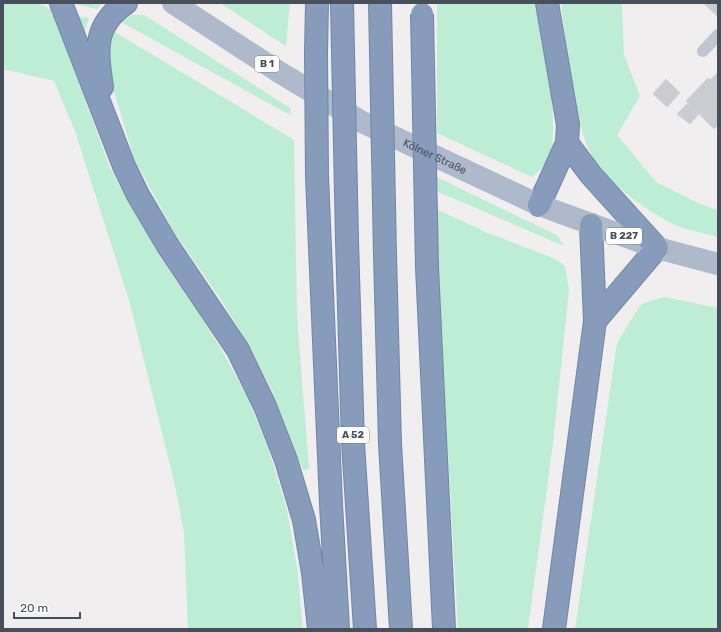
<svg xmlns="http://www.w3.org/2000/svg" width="721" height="632" font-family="Rubik,sans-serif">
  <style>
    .green { fill: #bdedd5 }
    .building { fill: #cbccd2; stroke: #d2d3d9 }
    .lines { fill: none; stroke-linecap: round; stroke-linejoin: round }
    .motorway-casing { stroke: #7286a7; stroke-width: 24 }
    .service { stroke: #bfc6cf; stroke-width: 12 }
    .primary { stroke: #aebacc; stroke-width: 22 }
    .motorway { stroke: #879bbb; stroke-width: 22 }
    .motorway-bridge-casing { stroke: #7286a7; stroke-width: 24; stroke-linecap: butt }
    .motorway-bridge { stroke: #879bbb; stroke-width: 22 }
    .labels { text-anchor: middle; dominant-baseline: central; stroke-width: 4; stroke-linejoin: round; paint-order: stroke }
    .shield { fill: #fff; stroke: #7e848c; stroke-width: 1 }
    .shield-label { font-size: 10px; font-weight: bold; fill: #474f5a }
    .street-label { font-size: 11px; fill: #474f5a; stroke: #fff }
  </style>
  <rect width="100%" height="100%" fill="#f0eeee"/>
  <path class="green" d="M3,3h35l14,7 58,158 50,89 33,47 28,45 26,47 22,55 18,59 10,57 6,62h-115l-4,-96 -9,-48 -46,-185 -54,-169 -21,-50 -51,-12z
    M70,3h33l-6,6z
    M220,3h70l-4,43z
    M437,3h98l17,93 1,34 -1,21 -10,17 -10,9 -95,-44z
    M561,3h61l2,52 16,41 -23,39 39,47 44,22 18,6v27c-16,-5 -35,-7 -49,-15 -23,-12 -62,-40 -75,-62 -22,-39 -27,-112 -33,-157z
    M131,15h13l146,93 2,8 -171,-94z
    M74,16l15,2 -4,13 1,19z
    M113,31l181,109 3,177 12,152 -6,1 -30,-78 -24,-47 -29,-47 -46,-66 -40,-74 -24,-80 -2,-29z
    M436,177l121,58 7,11 -128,-55z
    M434,208l54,25 65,25 12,8 4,24 -16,153 -25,186h-70z
    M664,297l54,11v321h-143l42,-286 24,-39z"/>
  <path class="building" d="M703,3h15v12l-1,1z
    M717,73l1,52 -4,4 -28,-28 22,-23 2,2z
    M666,79l14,14 -13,14 -14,-13z
    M688,103l11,11 -9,10 -13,-10z"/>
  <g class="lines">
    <defs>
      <path id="motorway" d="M61,3l63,163 14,29 30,51 70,104 27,56 21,54 18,60 9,53 6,56
        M316,53l1,-50
        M102,87c-5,-35 -10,-61 24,-84
        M567,143l24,32 66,73 -62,73
        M317,177l14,327 7,125
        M539,205l28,-62 1,-18 -21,-122
        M347,240l6,203 12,186
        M385,255l5,189 11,185
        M427,267l17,362
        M554,629l41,-308 -4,-96"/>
    </defs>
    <use href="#motorway" class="motorway-casing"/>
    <path class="service" d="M703,51l15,-16"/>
    <path class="primary" id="s1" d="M173,3l106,69 83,50 177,83 118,43 61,16"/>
    <use href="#motorway" class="motorway"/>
    <defs>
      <path id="motorway-bridge" d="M342,3l5,237
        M380,3l5,252
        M422,14l5,253
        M316,53l1,124"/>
    </defs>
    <use href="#motorway-bridge" class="motorway-bridge-casing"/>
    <use href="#motorway-bridge" class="motorway-bridge"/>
  </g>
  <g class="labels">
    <g class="shield">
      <rect x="255" y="56" width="24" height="16" rx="3"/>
      <rect x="606" y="228" width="36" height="16" rx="3"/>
      <rect x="337" y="427" width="32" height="16" rx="3"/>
    </g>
    <g class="shield-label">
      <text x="267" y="64">B 1</text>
      <text x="624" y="236">B 227</text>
      <text x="353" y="435">A 52</text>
    </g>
    <g class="street-label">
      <text stroke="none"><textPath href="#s1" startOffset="304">Kölner Straße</textPath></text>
    </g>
  </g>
  <rect width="721" height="632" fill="none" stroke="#474f5a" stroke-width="8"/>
  <path d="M14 612v6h66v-6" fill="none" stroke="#474f5a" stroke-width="2"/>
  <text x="20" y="612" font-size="12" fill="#474f5a" stroke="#ffffff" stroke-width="3" paint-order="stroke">20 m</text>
</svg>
